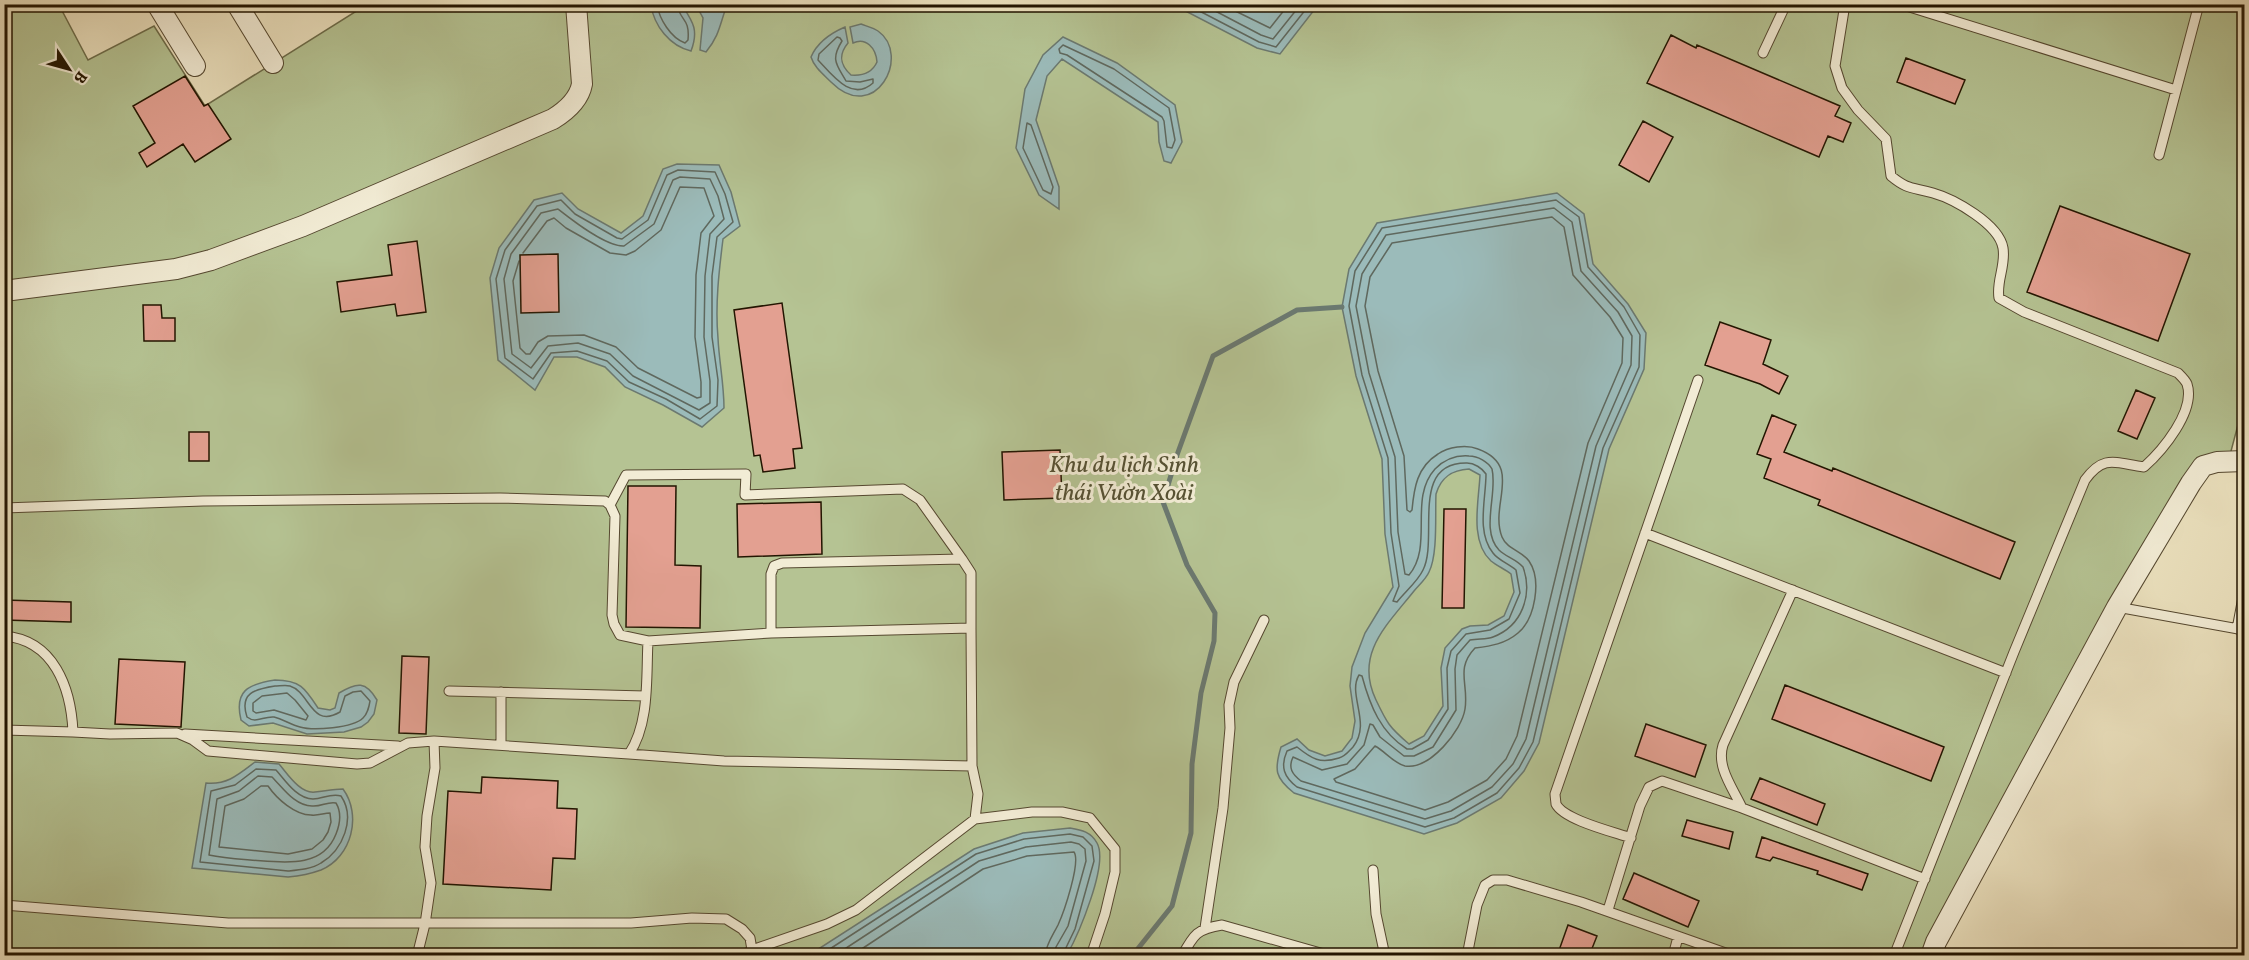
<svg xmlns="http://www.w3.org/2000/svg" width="2249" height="960" font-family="Vollkorn,serif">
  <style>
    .green { fill: #b5c393; stroke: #6c6c4a; stroke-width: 1.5 }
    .water { fill: #9bbbba; stroke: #6b7970; stroke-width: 1.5; fill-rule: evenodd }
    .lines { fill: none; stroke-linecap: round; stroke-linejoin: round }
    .shore { stroke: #5f685e; stroke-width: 1.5 }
    .stream { stroke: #6b7970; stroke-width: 5 }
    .building { fill: #e3a091; stroke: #231501; stroke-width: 1.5 }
    .lane-casing { stroke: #554830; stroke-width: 11 }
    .street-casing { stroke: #554830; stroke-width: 22 }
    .lane { stroke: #f2ecd5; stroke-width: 9 }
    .street { stroke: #f2ecd5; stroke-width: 20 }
    .labels { text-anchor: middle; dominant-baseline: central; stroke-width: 6; stroke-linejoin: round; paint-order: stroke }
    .park-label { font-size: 24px; font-style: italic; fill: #565234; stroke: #f2ecd5 }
  </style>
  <rect width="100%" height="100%" fill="#ebe1be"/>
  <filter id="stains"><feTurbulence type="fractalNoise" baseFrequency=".00333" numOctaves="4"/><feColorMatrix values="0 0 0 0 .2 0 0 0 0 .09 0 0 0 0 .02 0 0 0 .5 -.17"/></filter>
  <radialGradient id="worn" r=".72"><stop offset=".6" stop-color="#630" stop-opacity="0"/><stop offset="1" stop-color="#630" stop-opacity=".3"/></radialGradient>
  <path class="green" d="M5,5h54l29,55 66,-34 51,80 161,-101h1878v397l-14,53h-13l-293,500 -1919,1z"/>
  <path class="water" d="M651,5h31c11,17 17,25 9,46 -21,-5 -37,-25 -40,-46z
    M696,5h31c-7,18 -7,30 -21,47l-6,-2 3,-32z
    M1174,5h-1h145l-38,49 -23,-6z
    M861,24c5,2 13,4 17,7 34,24 -3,95 -47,51 -8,-8 -17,-15 -20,-25 6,-14 20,-24 34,-30l3,16c-10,12 -8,22 3,32 12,1 21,-2 26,-13 -1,-14 -11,-25 -24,-19l-3,-16z
    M1063,37l54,26 58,42 7,37 -11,21 -7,-2 -5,-19 -1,-20 -96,-63 -15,17 -11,44 23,67v22l-20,-14 -23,-47 9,-59 18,-34z
    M677,164l42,1 12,27 9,34 -17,13c-4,32 -8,66 -5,99 1,23 6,46 6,70l-22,19 -39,-22 -38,-18 -20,-20 -28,-10h-23l-19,33 -37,-30 -8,-82 9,-30 35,-48 28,-7 16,16 43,24 22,-17 20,-47z
    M1557,193l27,21 9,50 35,40 18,29 -2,36 -35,80 -70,294 -15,28 -23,27 -44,25 -33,11 -130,-41c-19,-15 -20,-23 -13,-46l16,-8 12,11 16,6 17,-5 10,-13 3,-17 -5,-35 2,-19 13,-34 28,-46 -8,-53 -3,-75 -26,-83 -14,-69 7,-38 28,-46zM1469,469l11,6c-1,25 -11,66 11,86 6,5 14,8 20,13l3,18 -10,24 -16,9 -18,1 -8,3 -17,19 -4,20 2,38 -19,30 -15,8c-20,-17 -22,-21 -33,-44 -22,-46 11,-75 38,-109 5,-6 12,-12 15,-19 9,-18 6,-57 7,-78 5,-17 16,-24 33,-25z
    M275,680c25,0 30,8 43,28l12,2 5,-2 4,-15c18,-11 27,-12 38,7l-3,14 -6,8 -7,5 -17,5 -37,2 -34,-11 -24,3 -8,-6c-7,-29 7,-36 34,-40z
    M255,762l24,2c8,9 21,30 36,28 10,-1 18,-3 28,-3 19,26 9,68 -22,81 -11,4 -22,6 -33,7l-96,-9 14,-85c21,2 32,-8 49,-21z
    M1070,828c12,2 21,4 27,15 12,21 -19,92 -30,112h-258l165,-106 49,-16z"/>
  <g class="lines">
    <path class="shore" d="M657,4c2,15 14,34 28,39l3,-3c2,-23 -8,-18 -11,-36
      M1186,4l73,38 17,5 34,-43
      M1202,4l59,31 12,4 28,-35
      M1221,4l49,24 19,-24
      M837,37l3,1 2,3c-12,19 -5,24 4,40l14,1 13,-3v4c-21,19 -40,-7 -55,-23l1,-6z
      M1063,45l51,24 55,39 6,32 -3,8 -5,-1 -3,-26 -2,-4 -95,-62 -7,-2 -1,-4z
      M1027,123l4,2 22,62 -2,7 -8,-4 -20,-42z
      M678,170l37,2 10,22 8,28 -16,15 -5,39v61l6,43 -1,26 -17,13 -34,-20 -37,-17 -22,-21 -30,-10 -26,2 -18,26 -28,-21 -9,-79 9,-29 32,-44 24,-6 14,14 42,24 5,1 26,-19 19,-45z
      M680,177l30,2 8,17 6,23 -14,15 -5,42 -1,61 6,44v22l-11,7 -66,-34 -23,-22 -32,-11 -30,3 -17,22 -19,-14 -8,-75 7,-25 30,-41 17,-4c14,11 48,38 66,37l30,-22 19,-44z
      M1556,200l23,17 9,50 36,40 16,28 -1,32 -36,81 -70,294 -14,26 -22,25 -43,25 -29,9 -128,-40c-13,-10 -17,-20 -10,-36l10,-4c15,12 23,17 42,11 7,-2 9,-6 14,-11 19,-24 -6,-52 6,-72l3,1c8,30 19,57 45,73h5l16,-9 20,-31 -1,-41 4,-17 15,-17 24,-4 19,-11 11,-26 -4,-23c-7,-6 -18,-10 -23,-17 -17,-21 -7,-54 -7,-79 -4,-6 -12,-11 -19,-11 -58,-1 -28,76 -44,107 -5,11 -18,22 -26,32l-4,-1 6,-15 -8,-53 -3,-75 -26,-83 -13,-69 6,-35 27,-43z
      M1554,208l18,14 9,49 37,41 14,24 -1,29 -35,81 -70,293 -13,25 -21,23 -41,24 -26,8 -124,-38c-9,-7 -13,-13 -8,-24l29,13 25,-6 17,-19 6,-21 3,1 7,12 24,19h10l19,-9 23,-37 -1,-41 2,-14 13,-15c8,-2 16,0 23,-3 29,-11 40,-42 30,-70 -7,-8 -17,-10 -24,-17 -19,-20 -1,-57 -7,-81 -4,-7 -14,-13 -23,-13 -13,-1 -25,4 -34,13 -27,30 -1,76 -26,106l-4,-1 -7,-42 -3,-75 -26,-84 -13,-67 6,-32 24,-39z
      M1552,217l12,10 9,48 37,42 13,21 -1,25 -34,80 -71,293 -11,23 -19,21 -39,22 -23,8 -89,-28 -2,-3 21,-10 20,-23c10,5 18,17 30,20 25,4 57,-36 60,-57 4,-25 -10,-40 10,-61 16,-2 30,-4 43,-15 17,-14 24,-53 11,-72 -7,-10 -22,-12 -27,-24 -13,-33 22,-71 -24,-88 -12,-5 -30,-2 -40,5 -21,13 -24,34 -26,56l-2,2 -3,-2 -3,-54 -26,-85 -13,-65 5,-29 22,-34z
      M519,261l-6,20 7,67 6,6h4l8,-12 10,-6 36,-1 32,12 22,21 59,30 4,-1v-15l-6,-45 1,-62 5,-42 13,-17 -10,-28 -24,-1 -19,43 -26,21 -9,4 -16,-2 -44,-25 -12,-10 -7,3 -24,32
      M275,686c4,0 11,-1 15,0 20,6 21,43 50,26l5,-16 8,-4 8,-1 9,10c-1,6 -2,12 -7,17 -10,10 -50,13 -63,9 -9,-2 -17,-8 -26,-10 -11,-1 -18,7 -27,0 -8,-24 8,-28 28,-31z
      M287,693l8,7 13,16 -2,4 -32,-10 -18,3 -3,-2v-8l9,-7z
      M256,769l20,1c9,10 21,29 37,29 10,0 17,-6 28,-3 15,22 2,54 -20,67 -9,6 -22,7 -33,8l-88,-9 11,-71 24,-6z
      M258,776l14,1c11,11 23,29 40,29 9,1 16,-5 24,-3 6,10 4,21 0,31 -14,36 -55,28 -86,26 -13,-1 -28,-2 -41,-5l8,-56 22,-8z
      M261,786h7c9,13 27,29 43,29 7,1 13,-2 19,-2l1,9 -3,10 -5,8 -11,9 -24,5 -69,-7 6,-41 19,-7z
      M819,956l157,-102 48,-15 46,-5 13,3 9,9 2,15 -19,68 -13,27
      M834,956l145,-95 47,-14 45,-5 8,2 6,5 1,12 -18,65 -12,21 -2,9
      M851,956l132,-87 44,-13 47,-4c7,10 -10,60 -16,73 -5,10 -12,19 -13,31"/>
    <path class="stream" d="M1132,956l40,-50 19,-73 1,-69 9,-71 13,-52 1,-28 -28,-48 -24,-63 14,-47 36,-99 84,-46 45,-3"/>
  </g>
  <path class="building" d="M1671,35l25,13 1,-3 143,61 -5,10 16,7 -8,19 -15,-6 -9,21 -172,-74z
    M1906,58l59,22 -10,24 -58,-22z
    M185,76l19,30 4,-2 23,35 -36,23 -12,-18 -36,23 -8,-14 16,-10 -22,-37z
    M1643,121l30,16 -24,45 -30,-17z
    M2060,206l130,48 -32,87 -131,-49z
    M417,241l9,71 -29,4 -2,-12 -54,8 -4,-30 55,-7 -4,-30z
    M558,254l1,58 -38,1 -1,-58z
    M782,303l20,145 -9,1 2,19 -32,4 -3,-17 -6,1 -20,-146z
    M143,305h18l1,13h13v23h-31z
    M1720,322l51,18 -8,24 25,12 -9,18 -19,-10 -55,-19z
    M2136,390l19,8 -18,41 -19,-8z
    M1772,415l24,10 -12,27 48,19 1,-3 182,74 -15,37 -182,-74 2,-5 -56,-22 7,-19 -14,-5z
    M189,432h20v29h-20z
    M1060,450l2,48 -58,2 -2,-48z
    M628,486h48l-1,79 26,1 -1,62 -74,-1z
    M821,502l1,52 -84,3 -1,-53z
    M1444,509h22l-2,99h-22z
    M4,600l67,2v20l-67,-2z
    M402,656l27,1 -3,77 -27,-1z
    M119,659l66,3 -4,65 -66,-3z
    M1785,685l159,62 -13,34 -159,-62z
    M1646,724l60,21 -11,32 -60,-21z
    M482,777l76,4 -1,27 20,1 -2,50 -22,-1 -2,32 -108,-6 5,-93 33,2z
    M1760,778l65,26 -8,21 -66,-26z
    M1687,820l46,12 -4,17 -47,-13z
    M1762,837l106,37 -6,16 -45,-16 1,-3 -45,-14 -3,4 -14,-4z
    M1634,873l65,28 -11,26 -65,-28z
    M1568,925l29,11 -8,20h-32z"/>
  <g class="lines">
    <defs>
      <path id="lane" d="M1845,4l-10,62 7,22 16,22 28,29 5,37c17,14 21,11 42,17 21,6 66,31 70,55 3,18 -7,33 -4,50l25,14 154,61c3,3 8,8 9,11 9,27 -25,67 -43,83 -29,-4 -40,-13 -59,13l-71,172 -120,304
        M1900,4l276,86
        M1763,53l23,-49
        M2159,155l40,-151
        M610,505l16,-30 120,-1 -1,21 158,-6 17,11 42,59
        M4,508l199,-7 297,-3 105,3 5,4 5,11 -3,99 2,9 6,11 28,6 123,-8 200,-5v-55l-9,-14 -180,4 -8,3 -3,8v59
        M1645,533l361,140
        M2117,607l127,23
        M2237,629l7,-37
        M4,636c50,4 67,52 69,96l37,2 67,-1 16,7 15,11 149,13 13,-1 38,-20 26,-2
        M449,691l196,5
        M4,730l69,2
        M185,734l213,12
        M501,744v-52
        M629,754l95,7 248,5
        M1742,808c-9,-20 -26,-41 -19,-63l70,-155
        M975,819l57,-7h30l28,6 25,31v23l-10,42 -14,42
        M1631,838c-17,-6 -67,-18 -75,-34 0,-1 -1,-9 -1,-10l143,-414
        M1373,870l3,44 9,42
        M4,905l224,18h403l61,-5 34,1 16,10 8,9 2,12 -10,6
        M1608,910l32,-104 9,-19 13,-6 80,27 183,71
        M1205,928l18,-120 7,-80 -1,-23 5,-23 30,-62
        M752,950l75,-26 29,-14 119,-91 3,-25 -6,-28 -1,-138
        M417,956l8,-32 6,-41 -6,-36 2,-31 8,-48 -1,-27 195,13c21,-31 17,-77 19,-113
        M1182,956c12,-22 15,-27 40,-31l109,31
        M1467,956l10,-51 8,-20 8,-5h14l74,22 153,54
        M1673,956l5,-19"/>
      <path id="street" d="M157,4l38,62
        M237,4l36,59
        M4,291l172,-22 35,-9 92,-34 250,-107c13,-8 26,-19 29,-35l-6,-80
        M1931,956l5,-14 181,-335 74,-124 12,-17 14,-4 27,-1"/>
    </defs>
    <use href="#lane" class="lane-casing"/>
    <use href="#street" class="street-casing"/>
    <use href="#lane" class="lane"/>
    <use href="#street" class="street"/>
  </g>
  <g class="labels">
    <g class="park-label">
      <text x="1124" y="466">Khu du lịch Sinh<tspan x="1124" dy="28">thái Vườn Xoài</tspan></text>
    </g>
  </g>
  <rect width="2249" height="960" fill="none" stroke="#ebe1be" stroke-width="24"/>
  <rect x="6" y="6" width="2237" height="948" fill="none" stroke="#231501" stroke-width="3"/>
  <rect x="12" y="12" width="2225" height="936" fill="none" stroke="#231501" stroke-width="1.5"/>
  <g transform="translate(69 69) rotate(126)" stroke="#f2ecd5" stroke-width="4.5" paint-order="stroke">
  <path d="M0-4.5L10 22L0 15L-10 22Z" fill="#231501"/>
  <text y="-9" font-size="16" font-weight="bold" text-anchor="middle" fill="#231501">B</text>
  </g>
  <rect width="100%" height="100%" filter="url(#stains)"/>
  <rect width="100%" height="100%" fill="url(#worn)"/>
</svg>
